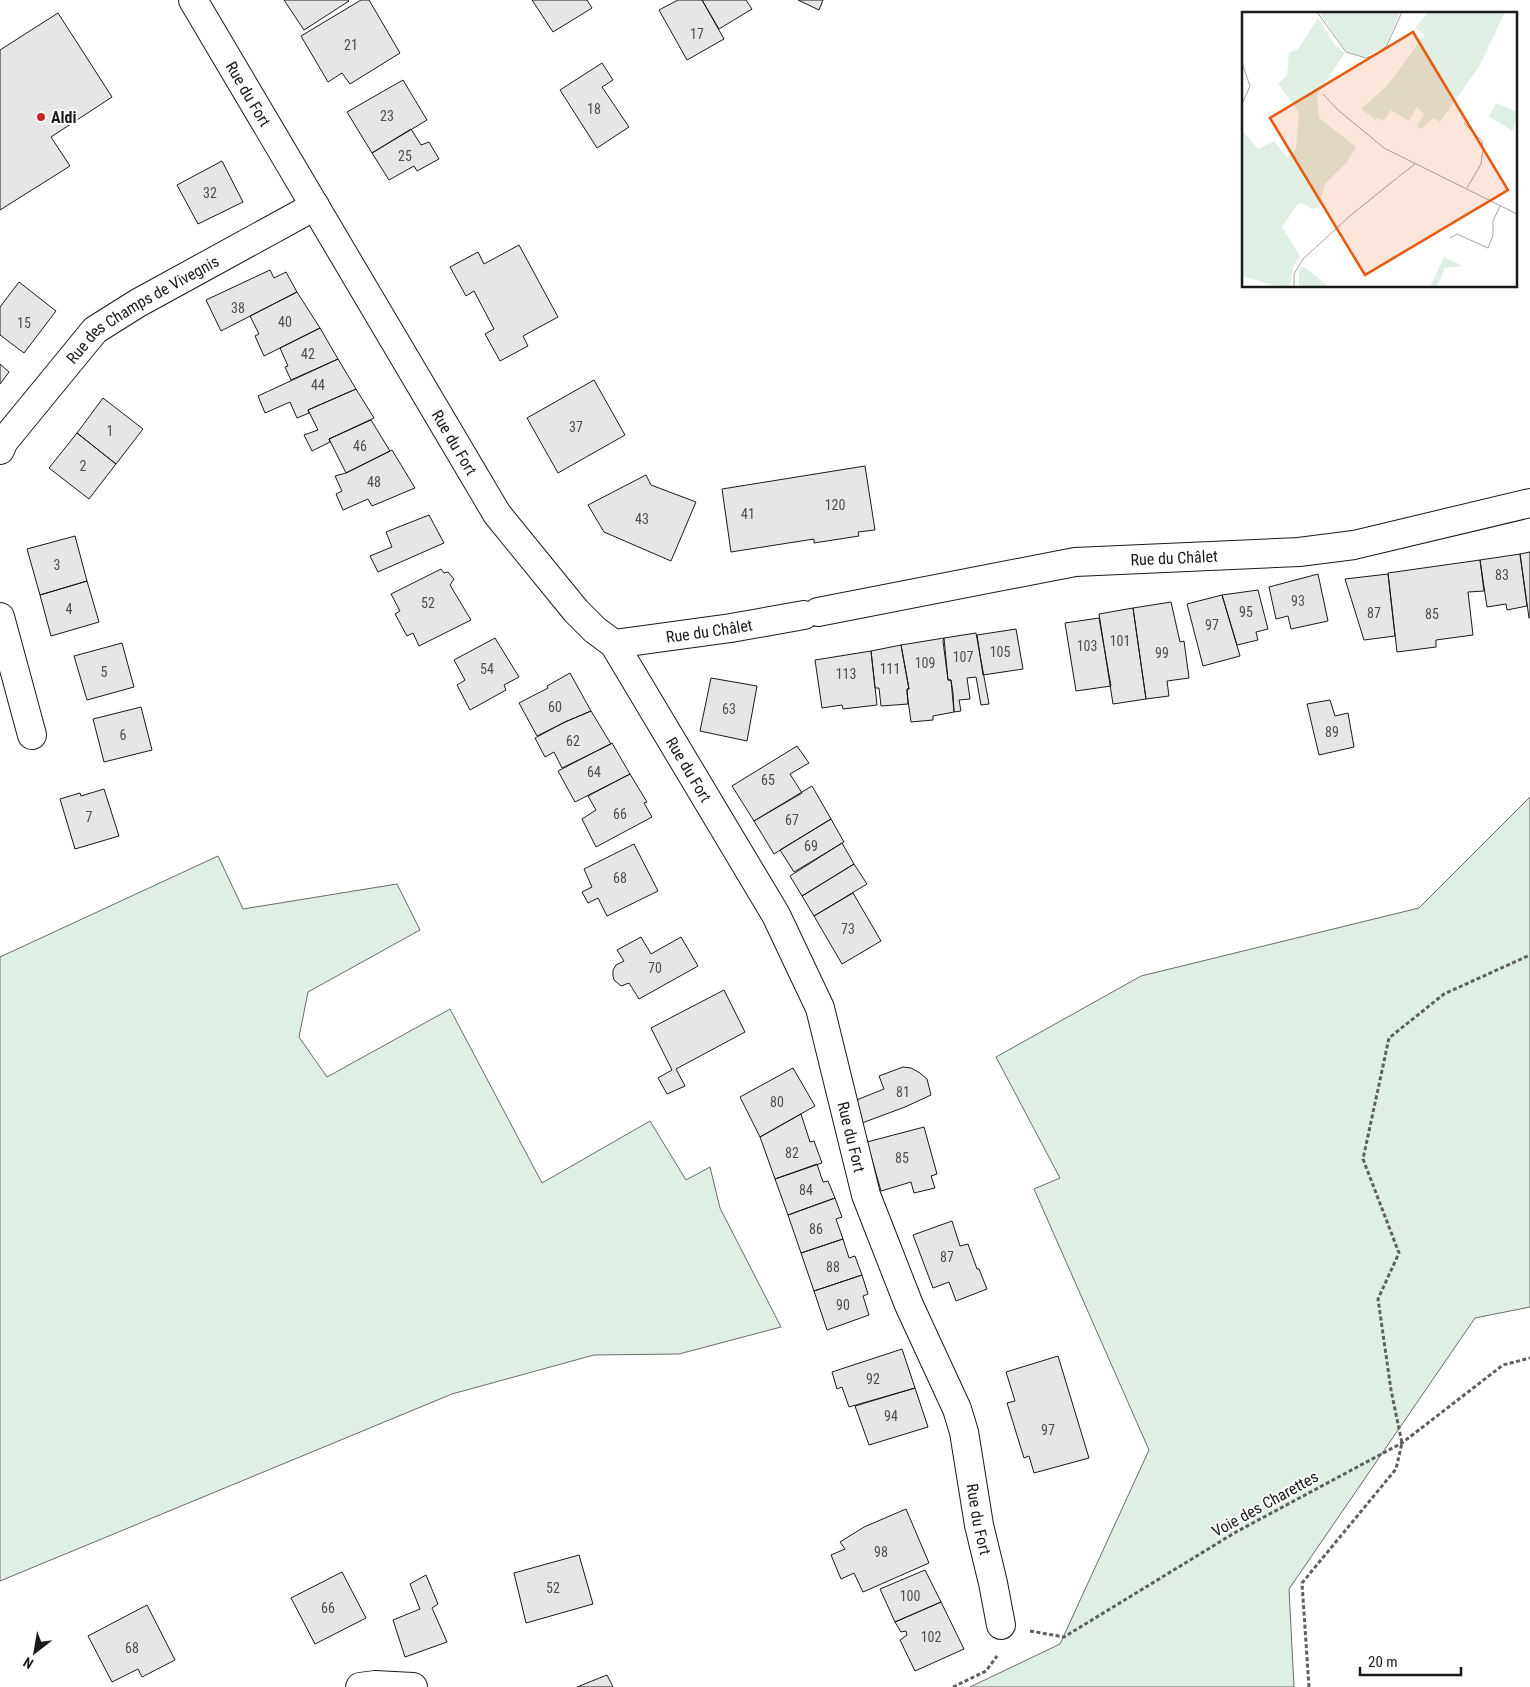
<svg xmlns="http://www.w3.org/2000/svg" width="1530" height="1687" font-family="'Roboto Condensed',sans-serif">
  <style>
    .green { fill: #e0efe3; stroke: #6a6a6a }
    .building { fill: #e6e6e6; stroke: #1a1a1a }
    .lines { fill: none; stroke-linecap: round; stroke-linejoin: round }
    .minor-casing { stroke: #1a1a1a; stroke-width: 30 }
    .path { stroke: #5f5f5f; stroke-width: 3; stroke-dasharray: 4 2.5; stroke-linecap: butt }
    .minor { stroke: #fff; stroke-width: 28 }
    .poi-dot { fill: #c62828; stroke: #fff; stroke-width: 2 }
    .labels { text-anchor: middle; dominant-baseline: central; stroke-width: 4; stroke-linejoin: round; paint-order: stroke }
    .number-label { font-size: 14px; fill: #4d4d4d }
    .street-label { font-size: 16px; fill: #1a1a1a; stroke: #fff }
    .poi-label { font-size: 16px; font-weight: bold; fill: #1a1a1a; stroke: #fff; text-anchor: start }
    .inset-road { fill: none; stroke: #a3a3a3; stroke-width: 1 }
    .view { fill: #e8590c; fill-opacity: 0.15; stroke: #e8590c; stroke-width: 2.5 }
    .inset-edge { fill: none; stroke: #1a1a1a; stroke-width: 2.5 }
  </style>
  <rect width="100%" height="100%" fill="#fff"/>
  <path class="green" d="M1530,797v510l-55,11 -186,271 5,98h-324l90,-43 89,-194 -115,-261 26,-11 -64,-121 145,-81 278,-68z
    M218,856l25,53 154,-25 23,46 -112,62 -9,45 28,40 123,-68 92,174 108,-62 36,59 24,-13 10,41 61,119 -102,27 -85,1 -142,39 -452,187v-624z"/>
  <path class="building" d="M284,0h64l1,1 -45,29z
    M361,0h8l31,53 -50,31 -8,-11 -14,9 -27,-46z
    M532,0h55l5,8 -39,24z
    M678,0h24l22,39 -37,21 -28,-50z
    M702,0h44l6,9 -33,20z
    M798,0h25l-4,10z
    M58,13l54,84 -61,40 19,29 -70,44v-160z
    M602,63l11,17 -11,7 27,40 -32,21 -37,-58z
    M403,80l24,40 -55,33 -25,-41z
    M411,129l10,16 8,-3 10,17 -22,12 -3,-5 -25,14 -17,-27z
    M222,161l21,41 -45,22 -21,-39z
    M519,245l39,72 -35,19 5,10 -28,15 -15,-27 9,-5 -20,-38 -8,5 -16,-29 28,-15 6,12z
    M270,270l4,8 12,-6 11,20 -76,39 -15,-31z
    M19,282l37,29 -32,42 -24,-18v-28z
    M297,292l23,36 -56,28 -9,-20 4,-2 -9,-18z
    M320,328l18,31 -47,21 -6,-13 3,-1 -8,-18z
    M338,359l18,30 -48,21 1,3 -12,5 -7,-16 -25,11 -7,-17z
    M0,364l9,8 -9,12z
    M594,380l31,55 -67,38 -31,-55z
    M356,389l18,29 -45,21 1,3 -18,9 -8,-16 14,-5 -10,-20z
    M103,398l40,31 -27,35 -39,-31z
    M371,420l19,31 -44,22 -17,-34z
    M77,433l39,31 -27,35 -40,-31z
    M392,450l23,38 -43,18 -4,-7 -25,11 -7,-16 6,-3 -7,-15 11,-3z
    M865,466l10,64 -17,2 1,4 -45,7v-4l-83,13 -9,-63z
    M646,475l5,10 45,17 -25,59 -67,-29 -16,-27z
    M429,515l15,28 -66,29 -8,-16 22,-9 -6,-15z
    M75,536l12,45 -47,14 -13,-46z
    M1530,552v66h-1l-9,-64z
    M1520,554l7,52 -20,4 -1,-6 -19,3 -7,-47z
    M1480,560l4,31 -16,1 5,43 -37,5v7l-39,5 -9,-79z
    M441,569l3,4 4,-1 6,7 -4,6 21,35 -52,26 -6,-13 -6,3 -12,-22 5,-3 -9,-17z
    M1318,574l10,47 -37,8 -3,-13 -12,3 -7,-32z
    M1388,574l7,62 -31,4 -19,-61z
    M87,581l12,41 -48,14 -11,-41z
    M1258,590l10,39 -12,3 2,8 -21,5 -15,-50z
    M1222,595l18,61 -37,10 -16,-62z
    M1171,602l9,40 4,-1 5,37 -22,3 2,15 -23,3 -13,-91z
    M1133,608l13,91 -33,5 -14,-90z
    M1099,618l12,68 -35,5 -11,-68z
    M1016,629l7,40 -40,6 -6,-40z
    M976,633l13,71 -8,1 -5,-28 -9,1 3,21 -11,1 2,11 -7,1 -1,-19 -2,-13h-3l-4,-42z
    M495,638l24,39 -15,8 2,5 -36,20 -13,-25 8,-5 -11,-20z
    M944,638l-1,3 5,39h3l3,32 -21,4v4l-22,2 -4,-29v-4h2l-8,-44z
    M122,643l12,44 -47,13 -13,-44z
    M901,645l8,44h-2l1,15 -27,2 -2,-18h-4l-4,-37z
    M871,651l6,54 -34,4 -1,-4 -20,3 -7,-48z
    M570,673l21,38 -26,11 -28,14 -18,-33 29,-15 -1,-2z
    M711,678l46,8 -10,55 -47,-10z
    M1330,700l5,16 13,-3 6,34 -35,8 -12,-51z
    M141,707l11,43 -48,12 -11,-43z
    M591,711l20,33 -49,24 -8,-16 -9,5 -10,-19 30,-16z
    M612,743l18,31 -55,28 -17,-31z
    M797,746l12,17 -19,11 12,19 -48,28 -22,-35z
    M630,774l17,28 -3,1 8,14 -56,30 -14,-28 14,-9 -8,-14z
    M812,786l19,33 -57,35 -20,-33z
    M104,789l15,47 -44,13 -15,-50 20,-6 1,3z
    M831,819l13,23 -50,30 -14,-22z
    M842,843l12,21 -52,32 -12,-20z
    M634,844l24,47 -51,25 -9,-18 -10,5 -6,-11 10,-5 -8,-18z
    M854,864l13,20 -53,32 -12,-20z
    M853,893l28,48 -39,23 -28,-48z
    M641,937l10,17 30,-17 17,29 -59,33 -10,-16 -8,3 -7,-6 -1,-4v-6l3,-5 8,-4 -7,-11z
    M724,990l21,42 -69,37 9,17 -18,8 -9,-16 14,-8 -21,-42z
    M903,1067l8,1 9,5 7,6 4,16 -26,12 -43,16 -8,-22 30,-12 -5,-13z
    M793,1068l22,38 -55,31 -20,-40z
    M801,1114l9,28 4,-1 8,22 -47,16 -15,-42z
    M924,1127l13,47 -6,2 4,12 -21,5 -3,-11 -30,9 -14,-49z
    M817,1164l6,18 5,-1 7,17 -47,17 -13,-36z
    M835,1198l7,19 -6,2 7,20 -42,14 -13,-38z
    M952,1221l8,25 8,-2 9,25h2l8,20 -31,12 -7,-19 -16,6 -20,-53z
    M843,1239l6,19 6,-2 7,19 -48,16 -13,-38z
    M862,1275l6,19 -5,2 6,19 -42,15 -13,-39z
    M902,1349l13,39 -66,19 -7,-20 -5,2 -5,-17z
    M1058,1356l31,102 -55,15 -5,-17 -5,2 -17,-55 8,-2 -9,-29z
    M915,1388l13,39 -59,18 -14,-39z
    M906,1509l23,54 -66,29 -9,-19 -13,6 -10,-24 14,-6 -5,-7 24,-15z
    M579,1555l14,49 -67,19 -12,-50z
    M925,1570l16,32 -46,20 -15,-33z
    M342,1572l24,46 -51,26 -24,-46z
    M426,1575l12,29 -6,4 15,34 -42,15 -12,-37 27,-11 -10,-25z
    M941,1602l23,47 -49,22 -15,-31 7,-5 -1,-4 -5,1 -6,-10z
    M147,1605l28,55 -33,17 -4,-8 -26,13 -24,-46z
    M607,1675l6,12h-36z"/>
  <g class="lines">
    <defs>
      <g id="minor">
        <path id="s1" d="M193,0l304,514 79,97 19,19 19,14 162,271 44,93 46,187 43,110 48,104 7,23 15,93 14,58 8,42"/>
        <path id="s2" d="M0,450l4,-9 91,-111 43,-27 177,-97"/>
        <path id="s3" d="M818,612l257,-50 224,-10 55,-7 176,-42"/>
        <path d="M0,617l32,118"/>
        <path id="s4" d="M614,644l117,-16 73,-13"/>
        <path d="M360,1687l15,-2 38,2"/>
      </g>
    </defs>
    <use href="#minor" class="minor-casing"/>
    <path class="path" d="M1030,1631l34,6 172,-105 166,-89 101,-78 27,-7
      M953,1687l33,-16 11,-15
      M1309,1687l-7,-104 94,-114 6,-26 -11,-53 -13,-91 21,-46 -36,-94 26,-121 55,-44 86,-39"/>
    <use href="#minor" class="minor"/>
  </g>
  <circle class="poi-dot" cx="41" cy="117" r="5"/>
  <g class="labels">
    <g class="number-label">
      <text x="697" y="34">17</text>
      <text x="351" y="45">21</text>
      <text x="594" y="109">18</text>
      <text x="387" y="116">23</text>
      <text x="405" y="156">25</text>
      <text x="210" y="193">32</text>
      <text x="238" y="308">38</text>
      <text x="285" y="322">40</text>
      <text x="24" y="323">15</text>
      <text x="308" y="354">42</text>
      <text x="318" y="385">44</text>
      <text x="576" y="427">37</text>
      <text x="110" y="431">1</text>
      <text x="360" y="446">46</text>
      <text x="83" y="466">2</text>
      <text x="374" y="482">48</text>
      <text x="835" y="505">120</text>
      <text x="748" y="514">41</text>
      <text x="642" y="519">43</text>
      <text x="57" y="565">3</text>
      <text x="1502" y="575">83</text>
      <text x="1298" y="601">93</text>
      <text x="428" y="603">52</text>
      <text x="69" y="609">4</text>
      <text x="1246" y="612">95</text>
      <text x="1374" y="613">87</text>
      <text x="1432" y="614">85</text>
      <text x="1212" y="625">97</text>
      <text x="1120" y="641">101</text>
      <text x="1087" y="646">103</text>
      <text x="1000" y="652">105</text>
      <text x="1162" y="653">99</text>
      <text x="963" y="657">107</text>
      <text x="925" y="663">109</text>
      <text x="487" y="669">54</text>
      <text x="890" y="669">111</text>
      <text x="104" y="672">5</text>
      <text x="846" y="674">113</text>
      <text x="555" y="707">60</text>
      <text x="729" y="709">63</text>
      <text x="1332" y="732">89</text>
      <text x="123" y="735">6</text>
      <text x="573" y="741">62</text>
      <text x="594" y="772">64</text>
      <text x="768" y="780">65</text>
      <text x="620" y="814">66</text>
      <text x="89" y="817">7</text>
      <text x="792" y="820">67</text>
      <text x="811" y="846">69</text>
      <text x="620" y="878">68</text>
      <text x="848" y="929">73</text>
      <text x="655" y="968">70</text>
      <text x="903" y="1092">81</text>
      <text x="777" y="1102">80</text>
      <text x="792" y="1153">82</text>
      <text x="902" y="1158">85</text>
      <text x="806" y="1190">84</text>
      <text x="816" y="1229">86</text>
      <text x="947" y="1257">87</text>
      <text x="833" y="1267">88</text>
      <text x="843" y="1305">90</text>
      <text x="873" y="1379">92</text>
      <text x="891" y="1416">94</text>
      <text x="1048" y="1430">97</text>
      <text x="881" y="1552">98</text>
      <text x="553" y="1588">52</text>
      <text x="910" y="1596">100</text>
      <text x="328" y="1608">66</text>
      <text x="931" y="1637">102</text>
      <text x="132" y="1648">68</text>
    </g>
    <g class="street-label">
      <text stroke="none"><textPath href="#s1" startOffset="109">Rue du Fort</textPath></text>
      <text stroke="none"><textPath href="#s2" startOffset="204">Rue des Champs de Vivegnis</textPath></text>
      <text stroke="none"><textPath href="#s1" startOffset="514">Rue du Fort</textPath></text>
      <text stroke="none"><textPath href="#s3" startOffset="361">Rue du Châlet</textPath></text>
      <text stroke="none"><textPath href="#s4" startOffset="96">Rue du Châlet</textPath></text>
      <text stroke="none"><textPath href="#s1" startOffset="919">Rue du Fort</textPath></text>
      <text stroke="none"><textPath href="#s1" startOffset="1324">Rue du Fort</textPath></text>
      <text transform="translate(1265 1504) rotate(-29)">Voie des Charettes</text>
      <text stroke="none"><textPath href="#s1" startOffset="1729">Rue du Fort</textPath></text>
    </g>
    <g class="poi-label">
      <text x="51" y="117">Aldi</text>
    </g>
  </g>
  <g transform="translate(1242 12)">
    <rect width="275" height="275" fill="#fff"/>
    <path d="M77,0h81l-13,31 -7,7 -16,7 -18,-6zM186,0h77l-25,53 -40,57 -6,-4 -13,11 -4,-3 7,-12 -7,-7 -8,14 -18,-11 -7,11 -6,-3 -2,2 -15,-11 27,-24 37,-51 -10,-6zM76,6l17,27 10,8 -28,42 2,23 37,29 -9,15 -22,22 -6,23 -7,2 -10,-6 -4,1 -16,23 18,29 -7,11 -3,20h-11l-37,-11v-146l16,19 16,-8 13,16 9,-8 3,-36 -21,-30 9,-7 2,-23 9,-4zM254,91l21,9 -4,19 -24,-14zM202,245l19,9 -18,2 -8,19h-7zM61,254l26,21h-30v-16z" fill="#e0efe3"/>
    <path class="inset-road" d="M75,0l29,40 20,6 12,-5 9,-8 15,-33M0,51l8,23 -8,18M81,82l15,16 46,38 133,66M222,111l18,18 1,8 -2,15 -14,24M156,165l17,-13M208,226l7,-4 31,14 5,-13v-14l7,-15M52,275v-13l9,-15 48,-44 46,-37"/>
    <path class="view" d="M171,20l95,158 -143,85 -95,-157z"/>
    <rect width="275" height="275" class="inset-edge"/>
  </g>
  <g transform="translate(35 1652) rotate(211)" stroke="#ffffff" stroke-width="4" paint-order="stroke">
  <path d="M0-4L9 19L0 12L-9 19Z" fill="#1a1a1a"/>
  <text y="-8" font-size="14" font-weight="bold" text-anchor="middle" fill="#1a1a1a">N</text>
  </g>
  <path d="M1360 1667v8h101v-8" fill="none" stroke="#1a1a1a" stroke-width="2.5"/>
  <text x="1368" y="1667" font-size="15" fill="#1a1a1a" stroke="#ffffff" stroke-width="4" paint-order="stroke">20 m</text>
</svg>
